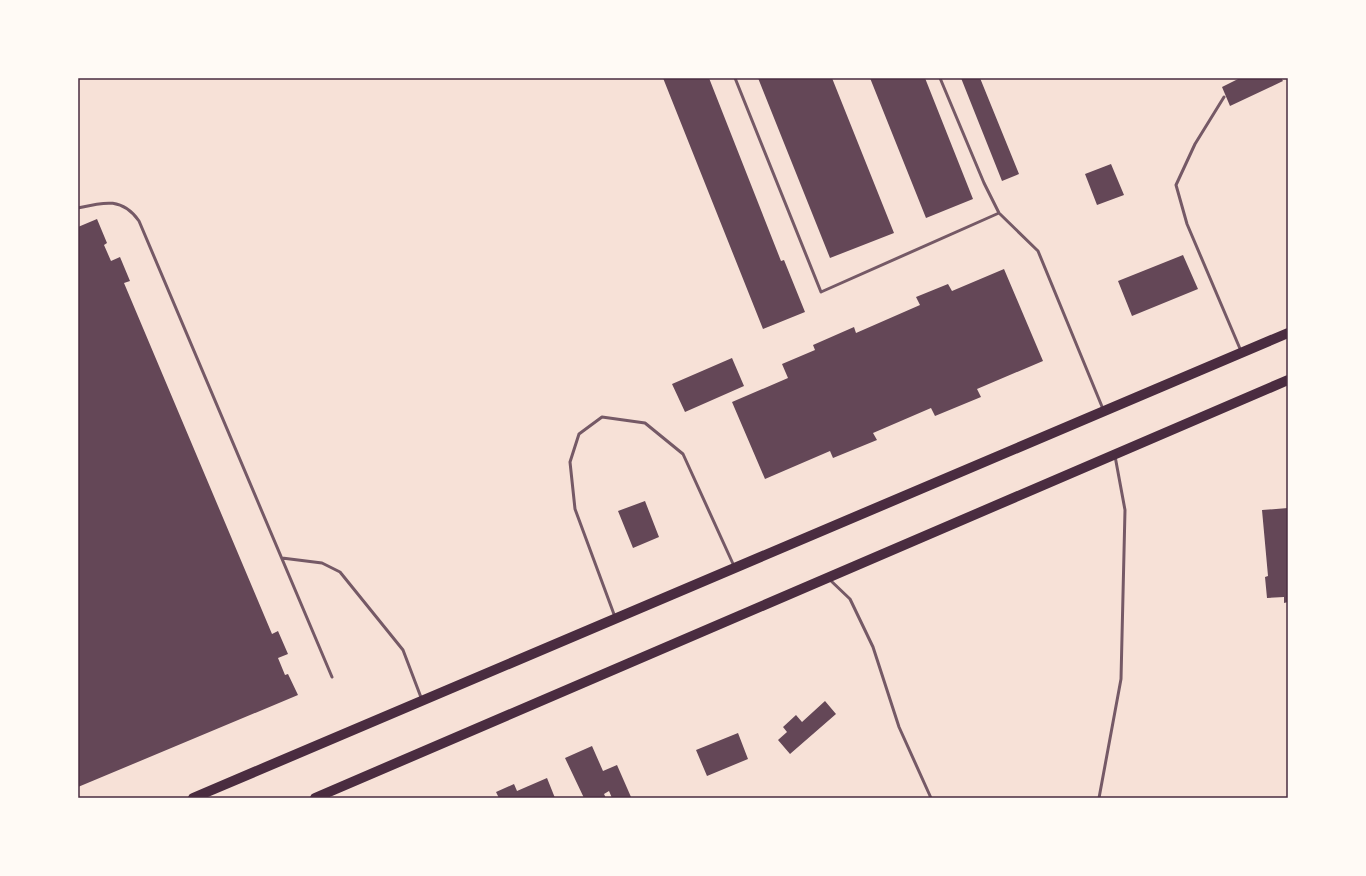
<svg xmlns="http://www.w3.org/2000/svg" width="1366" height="876" font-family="Signika,sans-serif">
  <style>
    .building { fill: #644757 }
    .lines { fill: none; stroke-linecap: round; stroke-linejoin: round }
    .service { stroke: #755966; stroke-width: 3 }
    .primary { stroke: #4a2c40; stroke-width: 10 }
    .neatline { fill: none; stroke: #4a2c40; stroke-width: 1.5 }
  </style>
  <rect width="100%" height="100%" fill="#f7e1d7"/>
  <path class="building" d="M663,78h46l72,183 3,-1 21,52 -42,17z
    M758,78h74l62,155 -64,25z
    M870,78h55l48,121 -47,19z
    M961,78h19l39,96 -17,7z
    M1240,78h41l2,3 -53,25 -8,-19z
    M1111,164l13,31 -27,10 -12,-31z
    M97,219l10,24 -3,2 7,16 9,-4 10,24 -6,2 148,351 6,-3 10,23 -10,4 7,17 3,-1 10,21 -220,92v-560z
    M1183,255l15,34 -66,27 -14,-35z
    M1004,269l39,92 -66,28 4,8 -46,19 -4,-8 -58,25 4,7 -44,18 -3,-7 -65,28 -33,-77 56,-24 -6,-14 33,-14 -2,-5 41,-18 2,6 64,-28 -4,-8 32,-13 4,7z
    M732,358l12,28 -59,26 -13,-28z
    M645,501l14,36 -26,11 -15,-37z
    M1288,508v94l-4,1v-6l-17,1 -2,-21 3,-1 -6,-66z
    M825,701l11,13 -46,40 -12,-14 9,-8 -4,-5 13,-12 6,7z
    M738,733l10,26 -41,17 -11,-26z
    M592,746l11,25 14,-6 14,32 -19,1 -3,-7 -5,3 2,4h-22l-19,-40z
    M547,778l8,20h-56l-3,-6 18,-8 3,7z"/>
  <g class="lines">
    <path class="service" d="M735,78l86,214 178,-79
      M940,78l44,105 15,30 39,38 65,158
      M1224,97l-29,47 -19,41 11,39 54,127
      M78,208c26,-6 44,-11 61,13l193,456
      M282,558l40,5 18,9 63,78 19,50
      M829,579l21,20 23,48 26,80 32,71
      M615,617l-40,-108 -5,-47 9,-28 23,-17 43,6 38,31 51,112
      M1099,798l22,-119 4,-169 -10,-54"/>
    <path class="primary" d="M193,798l1095,-465
      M315,798l973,-418"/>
  </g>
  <rect width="1366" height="876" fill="none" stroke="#fffaf5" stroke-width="158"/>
  <rect x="79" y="79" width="1208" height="718" class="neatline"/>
</svg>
